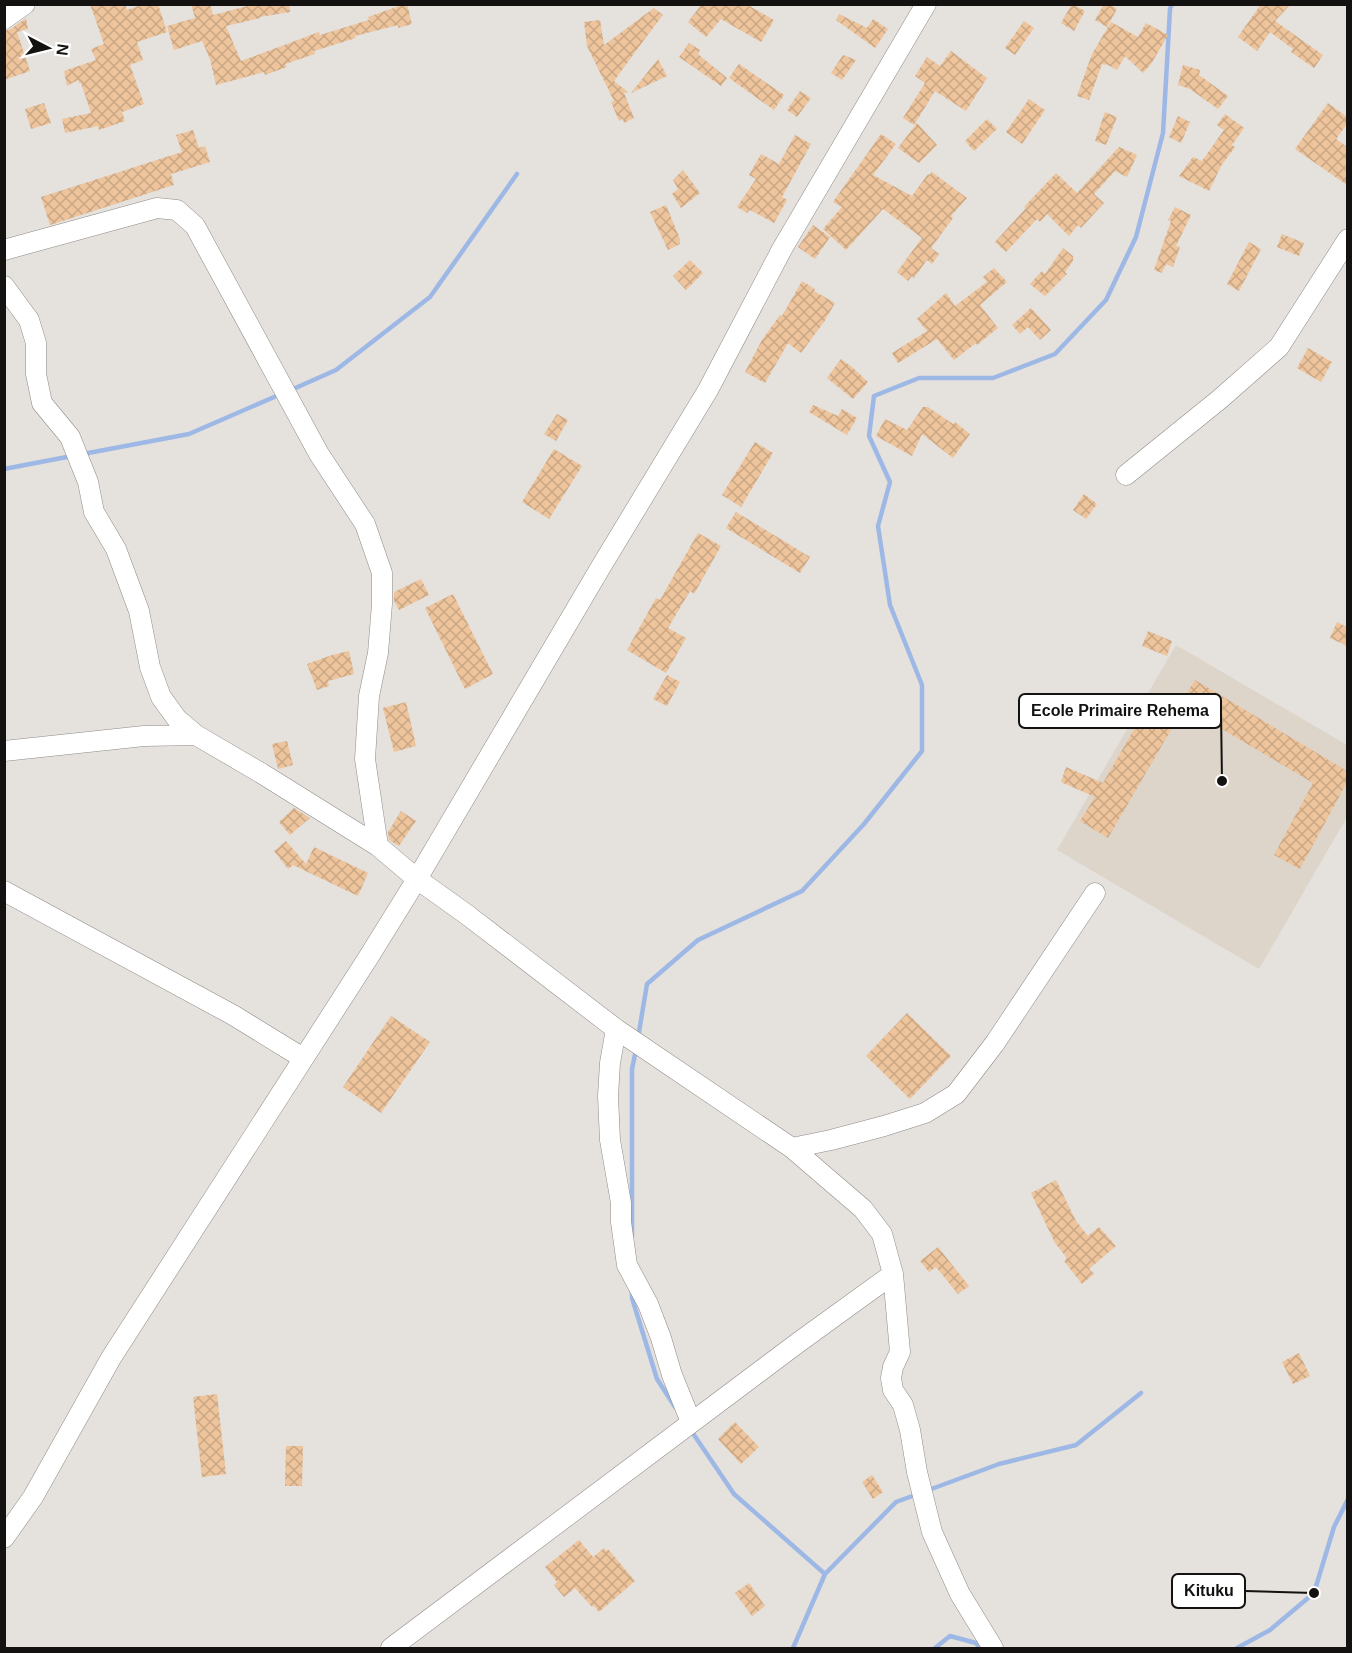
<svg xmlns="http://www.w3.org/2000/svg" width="1352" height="1653" font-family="Arial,sans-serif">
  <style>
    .built { fill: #ddd4ca }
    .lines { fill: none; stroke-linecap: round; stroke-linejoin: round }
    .stream { stroke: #9eb8e6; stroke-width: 4.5 }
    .building { fill: url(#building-cross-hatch) }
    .minor-casing { stroke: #8f8b87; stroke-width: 21 }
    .minor { stroke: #fff; stroke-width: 20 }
    .leader { fill: none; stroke: #131210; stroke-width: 2 }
    .callout-dot { fill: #131210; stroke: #fff; stroke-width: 2 }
    .callout { fill: #fff; stroke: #131210; stroke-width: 2 }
    .callout-label { font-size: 16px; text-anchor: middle; font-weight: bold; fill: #131210 }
  </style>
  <defs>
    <pattern id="building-cross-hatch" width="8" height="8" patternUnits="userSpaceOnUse" patternTransform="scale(1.5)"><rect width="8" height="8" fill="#edc49b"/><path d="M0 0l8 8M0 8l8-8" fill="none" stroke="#caa784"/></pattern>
  </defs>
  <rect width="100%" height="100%" fill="#e5e1dd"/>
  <path class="built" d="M1176,645l171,100v72l-88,152 -202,-119z"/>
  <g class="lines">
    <path class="stream" d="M291,390l45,-20 94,-73 87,-123
      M83,454l106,-20 92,-40
      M4,469l68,-13
      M638,1038l9,-54 51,-44 104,-49 62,-67 58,-73v-66l-32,-80 -12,-79 12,-44 -21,-46 5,-40 45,-18h74l62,-24 51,-54 30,-63 27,-104 7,-124 2,-5
      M632,1236v-167l4,-19
      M632,1289v9l25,81 18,28
      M690,1429l44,65 91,80
      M926,1491l73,-27 77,-19 65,-52
      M793,1648l32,-74 71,-72 22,-8
      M935,1648l15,-12 26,7 4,5
      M1237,1648l33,-18 44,-37 20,-66 14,-28"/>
  </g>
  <path class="building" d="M90,4h35l2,6 17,-6h14l9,28 -30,10 6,18 -13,5 14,39 -22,8 3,9 -26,9 -1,-4 -33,7 -3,-14 29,-6 -10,-30h-2l-1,-3 -11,6 -3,-15 32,-11 -5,-11 13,-5z
    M191,4h19l3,11 42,-11h34l1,8 -30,5v1l-34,8 15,35 78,-29 1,3 49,-15 -1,-3 37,-13h2l5,20 -14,4v-3l-43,11 1,2 -42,13 1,3 -30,10 2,3 -22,8 -1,-3 -48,13 -6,-26 -8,-18 -28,9 -7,-24 28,-8z
    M702,4h44l28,16 -13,22 -40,-23 -15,18 -18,-15z
    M1072,4l13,7 -11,20 -13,-8z
    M1104,4h6l7,5 -10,18 -12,-7z
    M1261,4h30l-16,17 48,34 -9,13 -23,-16 2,-3 -23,-17 -13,19 -19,-14z
    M654,8l9,7 -16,21 -1,-1 1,1 -33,45 14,11 -4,1 10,25 -10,5 -1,-4 -4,2 -8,-19 3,-1 -27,-55 -3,-24 16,-2 4,25z
    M839,14l28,14 6,-9 15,10 -13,19 -39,-28z
    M26,18l2,11 -11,3 13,39 -26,9v-49l7,-2z
    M1024,21l10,7 -19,27 -10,-7z
    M1111,22l27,15 8,-14 22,12 -17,29 -8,9 -18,-17 -8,14 -11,-6 -1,1 -3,-1 -13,36 -12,-4 15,-42z
    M689,43l11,7 -2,4 29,24 -6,8 -42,-29z
    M951,51l36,27 -21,33 -31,-20 -21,34 -11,-7 22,-35 -10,-7 12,-19 13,9z
    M843,55l13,5 -14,20 -11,-7z
    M658,59l9,17 -36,17z
    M739,64l45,31 -10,15 -45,-32z
    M1183,65l17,5 -1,5 29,21 -10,13 -28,-20 -12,-4z
    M800,91l11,7 -14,19 -10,-7z
    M1029,99l16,11 -23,34 -16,-12z
    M44,103l7,20 -20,6 -6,-20z
    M1328,103l19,14v7l-11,15 11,8v38l-52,-36z
    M1105,112l12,5 -11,28 -11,-4z
    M1225,114l19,14 -12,17 3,2 -14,19 -12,25 -30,-15 14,-19 9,4 22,-31 -7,-5z
    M1178,116l12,6 -9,21 -12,-6z
    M987,119l10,10 -23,22 -9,-10z
    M917,123l20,22 -18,18 -21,-15z
    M193,130l6,18 6,-2 5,16 -39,12 3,11 -124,40 -9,-28 141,-45 -6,-17z
    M881,134l15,10 -23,31 39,21 16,-22 1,1 3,-3 35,26 -16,18 2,2 -22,30 8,6 -7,10 -5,-4 -13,18 -2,-2 -4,5 -11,-9 25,-34 -39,-29 -37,41 -23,-21 19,-22 -9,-5z
    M795,135l16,9 -29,53 5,3 -13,23 -24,-13 -3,3 -10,-6 19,-28 -7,-4 12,-21 18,10z
    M1119,147l18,8 -10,22 -12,-6 -21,23 10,9 -23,25 -3,-3 -9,11 -22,-22 -7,8 -3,-3 -31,33 -11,-10 31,-34 -2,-1 32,-34 21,20z
    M683,170l17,23 -19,15 -9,-14 6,-5 -5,-9z
    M666,205l14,34v5l-12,6 -18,-38z
    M1175,207l16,8 -15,31 4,1 -7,20 -7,-3 -4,9 -8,-3 17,-49 -3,-1z
    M813,225l17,12 -15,22 -17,-12z
    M1282,234l22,9 -5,13 -22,-9z
    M1249,242l12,7 -22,42 -12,-7z
    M1063,248l10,8v5l-8,11 2,2 -22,22 -15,-12 12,-13 3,3z
    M690,260l13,13 -17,17 -13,-14z
    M994,268l13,14 -27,23 18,23 -21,17 -1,-2 -22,17 -17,-21 -39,24 -6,-10 35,-22 -10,-12 29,-26 9,13 32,-24 -4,-5z
    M802,281l13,8 -1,2 21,12 -11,19 -23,31 -13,-10 -23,40 -20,-11 17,-32 18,-25 2,1z
    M1031,308l20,22 -11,10 -12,-13 -8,7 -8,-9z
    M1308,348l24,14 -11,20 -24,-14z
    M841,359l11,8 16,15 -15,17 -26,-21z
    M813,405l25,11 4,-7 15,9 -10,17 -38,-23z
    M923,407h5l25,17 2,-2 15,12 -17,24 -31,-24 -10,22 -36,-20 9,-17 22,11z
    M557,414l11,6 -12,21 -12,-7z
    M755,442l18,11 -32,54 -19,-12z
    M554,449l28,17 -33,53 -27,-17z
    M1084,494l13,10 -11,15 -13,-9z
    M736,512l74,45 -10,16 -74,-45z
    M698,533l23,13 -27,48 -4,-3 -22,37 18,10 -20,35 -39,-23 29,-52 4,2z
    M421,579l8,16 -30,15 -5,-9v-9z
    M453,594l40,80 -28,15 -40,-81z
    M1337,622l10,5v19l-17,-8z
    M1148,631l24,10 -5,15 -25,-10z
    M349,651l5,23 -26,7 1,5 -12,4 -10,-26 25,-9z
    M667,675l13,7 -13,24 -14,-7z
    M1195,680l152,91v11l-47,87 -26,-14 39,-72 -133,-79z
    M406,702l10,44 -22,6 -11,-44z
    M1147,707l28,16 -67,115 -28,-17 15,-24 -34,-15 5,-15 37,16z
    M287,741l6,24 -15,4 -6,-25z
    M294,808l16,10 -20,17 -11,-13z
    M401,811l15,10 -17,25 -10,-6 -1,-8z
    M286,841l20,23 8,-17 54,26 -10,23 -65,-31 -5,4 -14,-18z
    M907,1013l44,43 -41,43 -44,-43z
    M391,1016l39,26 -49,71 -38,-26z
    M1056,1180l20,41 12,15 11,-9 17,19 -27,23 5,5 -12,10 -18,-23 3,-3 -12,-15 -24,-50z
    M938,1247l31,39 -11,8 -22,-27 -7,5 -9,-11z
    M1299,1353l11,23 -17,8 -11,-22z
    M217,1394l9,80 -24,3 -9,-80z
    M735,1422l24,25 -18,17 -23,-25z
    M286,1446h17l-1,40h-17z
    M872,1475l11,17 -10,7 -11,-17z
    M579,1540l14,17 11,-9 2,3 2,-2 27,32 -36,31 -5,-6 -2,1 -17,-19 -11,9 -10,-12 3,-3 -12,-15z
    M749,1583l16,23 -13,10 -17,-23z"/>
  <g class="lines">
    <defs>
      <path id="minor" d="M4,19l21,-15
        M4,250l153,-42 20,2 18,16 124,228 46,70 17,49v31l-4,49 -9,43 -4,63 13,87
        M4,286l25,34 7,23v31l6,29 28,34 18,45 6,30 22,37 23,62 11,56 11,30 16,22 19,16
        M1126,475l94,-76 59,-52 69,-108
        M4,751l140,-15 52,-1 65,38 117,73 39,33 49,35 150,115 176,119 39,-8 53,-14 41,-13 31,-19 39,-51 100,-150
        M4,891l229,124 70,43
        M616,1029l-6,34 -2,33 2,44 11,63v19l6,43 21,39 13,34 11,37 19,47
        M792,1148l71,61 19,25 11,40 7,78 -7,15 -2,11 2,12 10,15 7,25 7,42 15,60 28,62 33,54
        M4,1538l29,-41 78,-139 257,-400 49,-79 185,-314 106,-175 74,-141 144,-245
        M391,1648l408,-306 94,-68"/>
    </defs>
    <use href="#minor" class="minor-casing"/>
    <use href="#minor" class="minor"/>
  </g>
  <path class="leader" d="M1222 781L1221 711M1314 1593L1245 1591"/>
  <g class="callout-dot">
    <circle cx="1222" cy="781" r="6"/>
    <circle cx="1314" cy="1593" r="6"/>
  </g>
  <g class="callout">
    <rect x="1019" y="694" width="202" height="34" rx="6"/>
    <rect x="1172" y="1574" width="73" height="34" rx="6"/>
  </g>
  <g class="callout-label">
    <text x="1120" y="716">Ecole Primaire Rehema</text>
    <text x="1209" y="1596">Kituku</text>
  </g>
  <rect width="1352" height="1653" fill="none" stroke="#131210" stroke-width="12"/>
  <g transform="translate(48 48) rotate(97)" stroke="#ffffff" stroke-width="4.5" paint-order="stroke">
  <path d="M0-4.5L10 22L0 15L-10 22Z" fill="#131210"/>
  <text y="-9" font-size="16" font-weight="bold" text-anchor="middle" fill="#131210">N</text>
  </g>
</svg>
